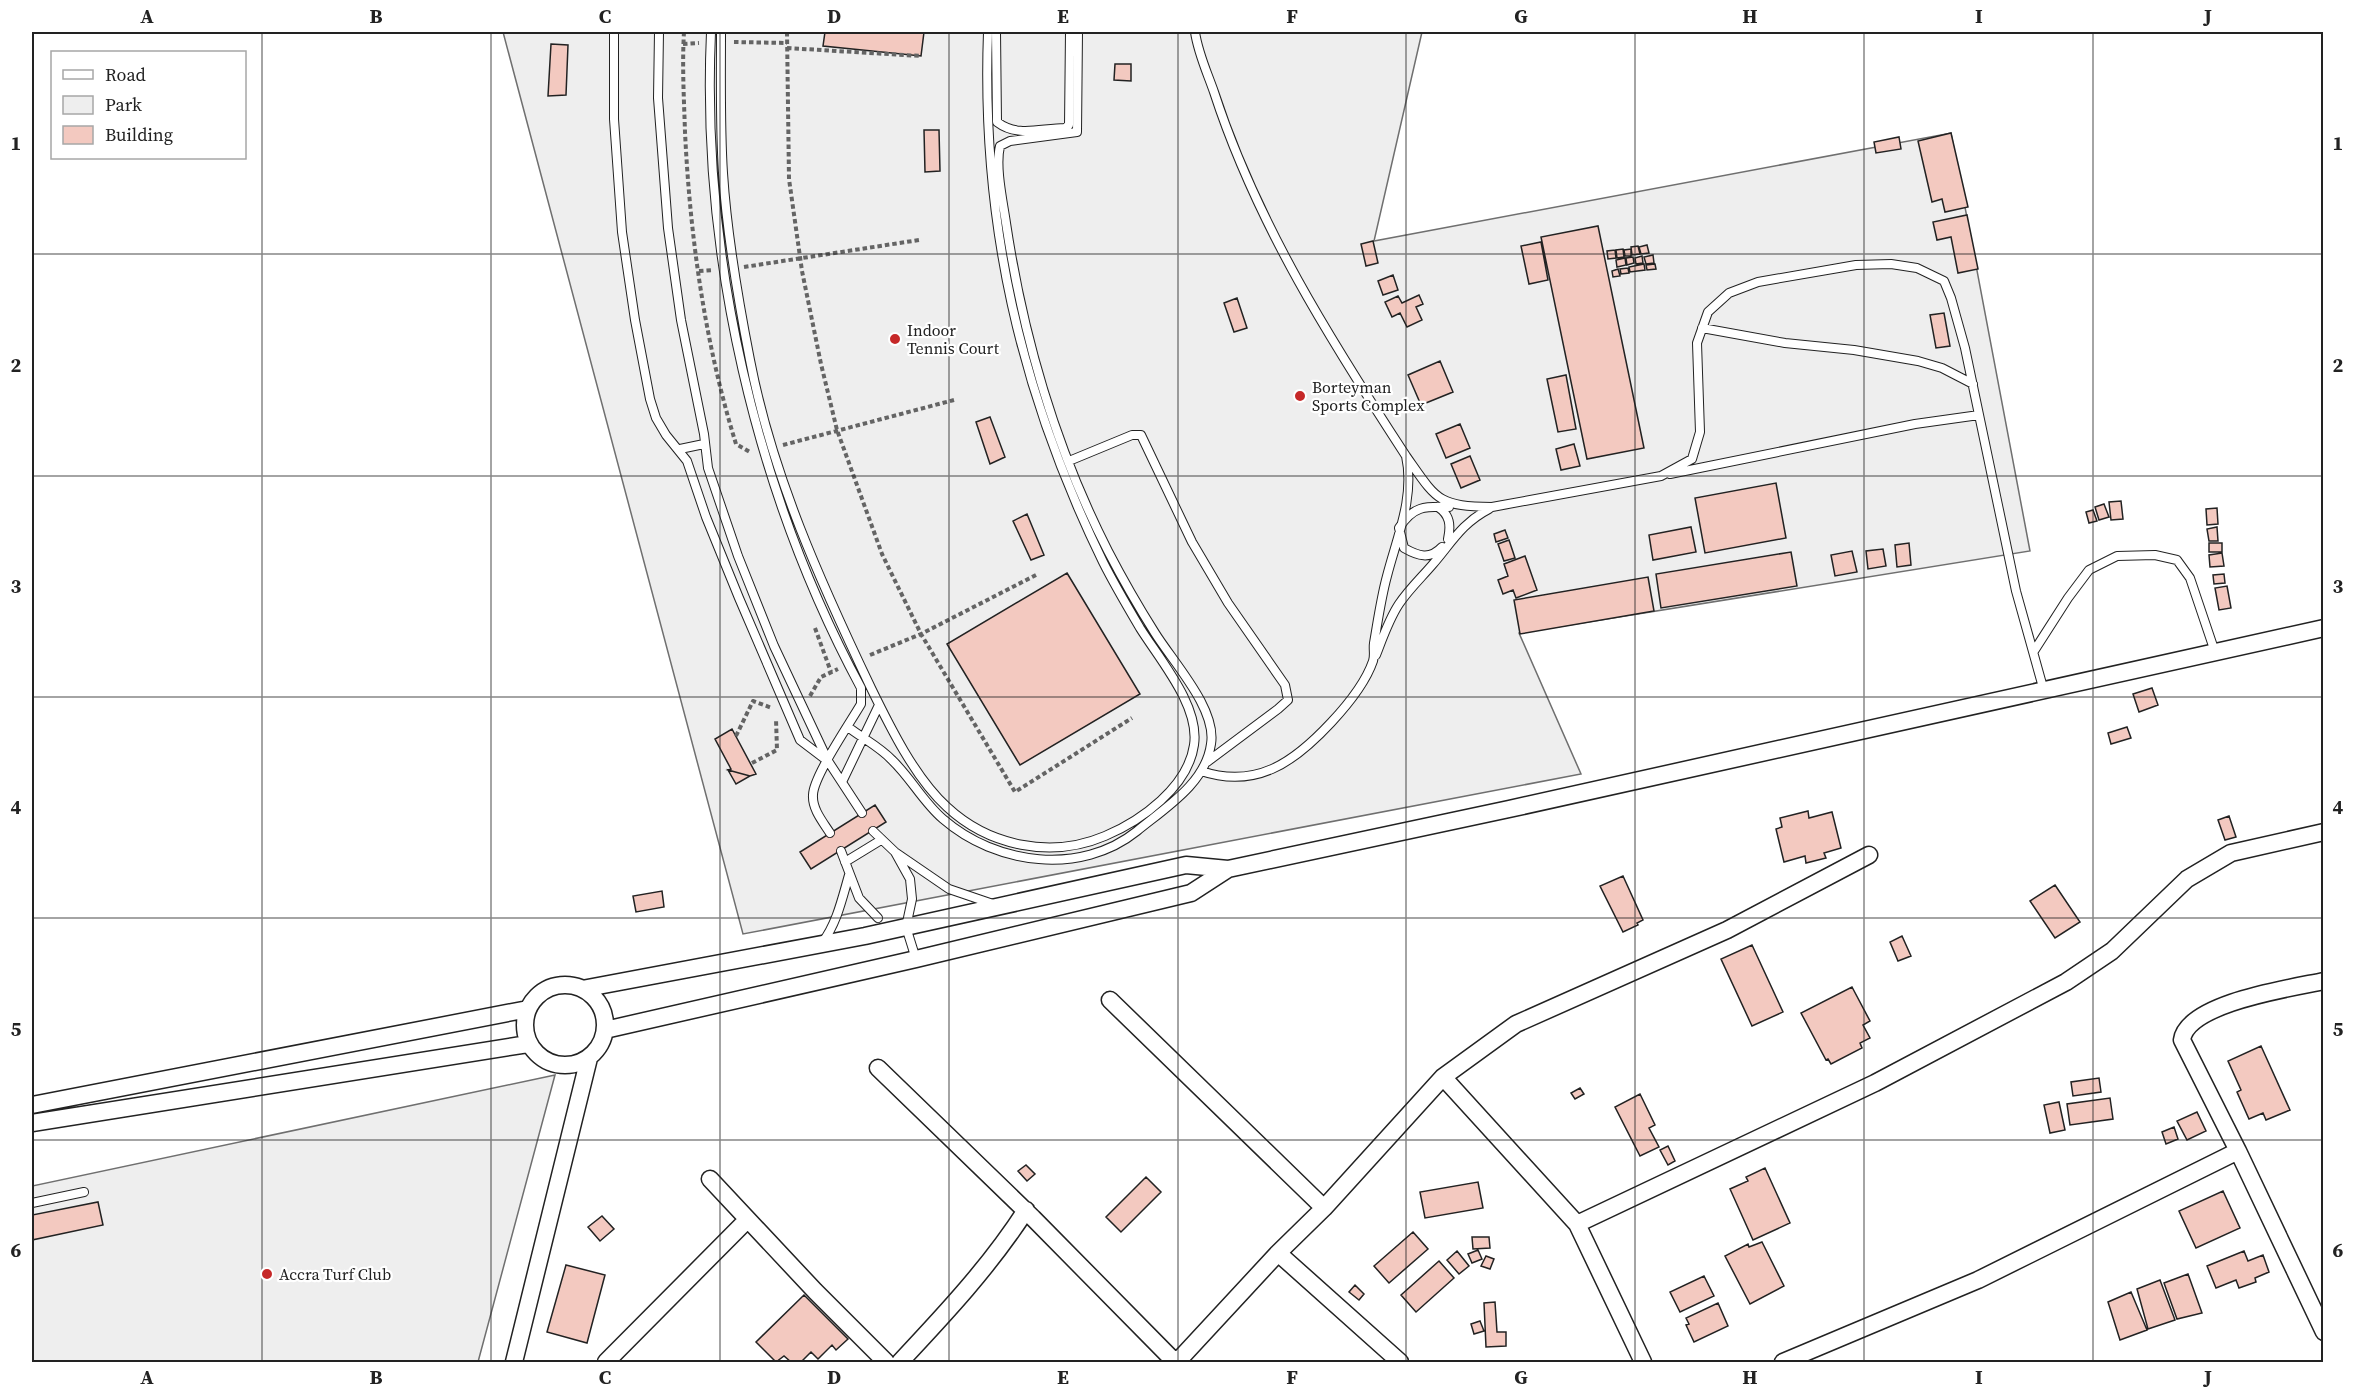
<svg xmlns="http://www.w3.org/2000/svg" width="2355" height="1394" font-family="'Source Serif 4',serif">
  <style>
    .green { fill: #eee; stroke: #6f6f6f; stroke-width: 1.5 }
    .building { fill: #f3c9c0; stroke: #222; stroke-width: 1.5 }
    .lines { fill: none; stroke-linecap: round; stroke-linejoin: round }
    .service-casing { stroke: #222; stroke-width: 10 }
    .minor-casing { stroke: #222; stroke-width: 19 }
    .path { stroke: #646464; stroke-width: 4; stroke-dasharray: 4.5 3; stroke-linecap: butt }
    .service { stroke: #fff; stroke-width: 8 }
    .minor { stroke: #fff; stroke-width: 16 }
    .grid { fill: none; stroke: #222; stroke-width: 1.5; stroke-opacity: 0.55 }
    .poi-dot { fill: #c62828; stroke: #fff; stroke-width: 2 }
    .labels { text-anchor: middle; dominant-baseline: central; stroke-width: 4.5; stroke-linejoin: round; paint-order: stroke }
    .poi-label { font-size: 16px; fill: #222; stroke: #fff; text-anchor: start }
    .neatline { fill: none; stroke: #222; stroke-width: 2 }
    .grid-label { font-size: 20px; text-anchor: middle; font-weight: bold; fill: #222 }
  </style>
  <rect width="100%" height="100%" fill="#fff"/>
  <path class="green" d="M503,32h919l-48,209 577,-108 79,418 -511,82 62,141 -838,160z
    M555,1075l-77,287h-446v-176z"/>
  <path class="building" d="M825,32h99l-3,24 -98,-10z
    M551,44l17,1 -2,50 -18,1z
    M1115,64h16v17l-17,-1z
    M924,130h15l1,41 -15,1z
    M1951,133l17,74 -23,5 -3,-13 -10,3 -14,-61z
    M1899,137l2,12 -25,4 -2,-11z
    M1967,215l11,54 -20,4 -7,-36 -14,3 -4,-18z
    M1598,226l46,222 -57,11 -46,-222z
    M1373,241l5,22 -12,3 -5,-22z
    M1541,242l7,38 -19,4 -8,-38z
    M1647,245l2,8 -8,1 -2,-7z
    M1638,246l2,8 -8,1 -1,-8z
    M1623,249l1,8 -7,1 -1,-8z
    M1631,249v7h-6l-1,-6z
    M1615,250l1,8 -8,1 -1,-8z
    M1653,255l1,8 -8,1 -2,-7z
    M1642,256l1,7 -7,1 -1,-6z
    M1633,257l1,6 -7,2 -1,-7z
    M1625,258l1,7 -9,2 -1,-7z
    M1644,264l1,6 -15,2 -1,-5z
    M1655,264l1,5 -9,1 -1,-5z
    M1628,268l1,5 -8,1 -1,-5z
    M1618,269l2,7 -7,1 -1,-6z
    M1393,275l5,15 -15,5 -5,-14z
    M1419,295l4,9 -7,3 6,13 -15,7 -7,-14 -8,4 -7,-15 13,-6 4,7z
    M1237,298l10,30 -13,4 -10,-29z
    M1944,313l6,33 -14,2 -6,-33z
    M1440,361l13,31 -32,13 -13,-30z
    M1566,375l10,54 -18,3 -11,-53z
    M990,417l15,40 -15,7 -14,-42z
    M1460,424l10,24 -24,10 -10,-24z
    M1574,444l6,22 -19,4 -5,-21z
    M1470,456l10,24 -19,8 -10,-24z
    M1776,483l10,55 -81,15 -10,-55z
    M2121,501l2,18 -12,1 -2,-18z
    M2104,504l5,13 -10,3 -4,-13z
    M2217,508l1,16 -11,1 -1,-16z
    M2093,510l4,11 -8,2 -3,-11z
    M1027,514l17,41 -13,5 -18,-39z
    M1691,527l5,25 -43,8 -4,-25z
    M2217,527l1,14h-9l-2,-12z
    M1505,530l3,8 -12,4 -2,-8z
    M1509,540l6,18 -11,3 -6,-17z
    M1909,543l2,22 -14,2 -2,-22z
    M2209,543h13v9h-13z
    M1883,549l3,17 -18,3 -2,-18z
    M1852,551l5,21 -22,4 -4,-21z
    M1791,552l6,34 -136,22 -5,-34z
    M2222,553l2,13 -14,1 -1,-12z
    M1525,556l12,34 -21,8 -3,-8 -10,4 -5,-14 10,-4 -4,-12z
    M1067,573l73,121 -120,71 -73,-121z
    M2224,574l1,9 -11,1 -1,-9z
    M1648,577l6,34 -134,23 -6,-34z
    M2227,586l4,22 -12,2 -4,-22z
    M2152,688l6,17 -19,7 -6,-18z
    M2127,727l4,11 -20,6 -3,-11z
    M732,729l24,45 -6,2 -22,-6 3,-1 -16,-30z
    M728,770l22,6 -14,8z
    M875,805l11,17 -75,47 -11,-17z
    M1808,811l1,7 23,-6 9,36 -17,5 2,5 -20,5 -1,-7 -21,6 -8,-33 6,-2 -2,-9z
    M2229,816l7,21 -11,3 -7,-20z
    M1623,876l20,44 -6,3 1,2 -15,7 -23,-46z
    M2055,885l25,37 -25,16 -25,-37z
    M662,891l2,16 -28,5 -3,-16z
    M1902,936l9,20 -13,5 -8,-19z
    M1752,945l31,67 -31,14 -31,-67z
    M1852,987l18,34 -7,4 7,13 -10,5 2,5 -31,16 -3,-5 -2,1 -25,-47z
    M2261,1046l29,64 -24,10 -3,-7 -14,6 -12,-27 4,-2 -13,-29z
    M2099,1078l2,14 -28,4 -2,-14z
    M1580,1088l4,6 -9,5 -4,-6z
    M1640,1094l15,31 -6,3 10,19 -19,9 -25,-49z
    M2110,1098l3,21 -43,6 -3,-21z
    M2059,1102l6,28 -15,3 -6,-28z
    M2197,1112l9,19 -19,9 -10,-19z
    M2174,1127l4,12 -12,5 -4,-12z
    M1668,1146l7,15 -7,4 -8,-15z
    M1026,1165l9,9 -8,7 -9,-10z
    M1765,1168l25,55 -37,17 -23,-51 18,-8 -2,-4z
    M1146,1177l15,15 -40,40 -15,-15z
    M1478,1182l5,26 -58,10 -5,-26z
    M2223,1191l17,37 -44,20 -17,-37z
    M98,1202l5,23 -71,15v-25z
    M602,1216l12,13 -14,12 -12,-14z
    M1413,1232l15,17 -39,34 -15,-17z
    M1472,1237h17l1,11 -17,1z
    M1762,1242l22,44 -34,18 -25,-48 23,-12 1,3z
    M1478,1250l4,9 -10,4 -4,-9z
    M1457,1251l12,15 -10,8 -12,-14z
    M2244,1251l4,10 15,-6 6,17 -14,6 1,4 -17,6 -3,-8 -20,8 -9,-22z
    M1486,1256l8,3 -4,10 -9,-3z
    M1439,1261l15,17 -38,34 -15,-17z
    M566,1265l39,10 -18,68 -40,-11z
    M2188,1274l14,39 -25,6 -13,-36z
    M1704,1276l10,20 -34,16 -10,-20z
    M2160,1280l15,40 -27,9 -11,-40z
    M1355,1285l9,9 -5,6 -10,-8z
    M2131,1292l16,38 -27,10 -12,-38z
    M804,1295l44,44 -12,11 -4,-5 -14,14 -7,-7 -10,10h-10l-7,-6 -8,6 -20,-20z
    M1495,1302l2,30h9v14l-20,1 -2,-44z
    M1718,1303l10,23 -34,16 -8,-17 3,-1 -3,-6z
    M1480,1321l4,10 -10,3 -3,-10z"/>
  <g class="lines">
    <defs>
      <path id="service" d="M614,32v87l8,113 13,88 15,79 6,19 10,17 21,26 19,56 33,81 61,142 25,19
        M659,32l-1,66 10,130 13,92 23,114 4,34 30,88 36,90 54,115 34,52
        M711,32c-10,222 44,459 150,656v16c-11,19 -48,73 -48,91 -1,14 10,27 17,38
        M721,32c0,47 -1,94 2,141 4,63 15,126 27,187 22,115 71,223 121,328 19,39 44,90 76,119 42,39 104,52 158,29 36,-15 83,-49 89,-91 6,-39 -34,-85 -54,-117 -13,-22 -26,-44 -37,-66 -83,-170 -122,-341 -115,-530
        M996,32l1,90c21,16 44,6 68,6l4,-3 1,-93
        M1195,32c3,21 12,40 19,60 43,132 117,249 192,364 9,41 -9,81 -19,120 -6,22 -9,44 -13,67 -1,6 1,12 -1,18 -12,35 -66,93 -101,108 -23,10 -47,10 -71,2
        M1702,328l83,15 69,7 64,11 24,7 31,16
        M680,449l24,-5
        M1406,456c31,44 31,50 86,51l169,-31 31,-17 8,-27 -3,-89 11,-31 21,-19 29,-11 98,-17 35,-1 26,4 27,13 7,17 14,50 51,243 28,100
        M1069,461l63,-26h9l51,107 36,61 57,82 3,15 -10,9 -71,53
        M1670,474l245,-50 64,-9
        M1438,507c12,8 13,18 10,32
        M1442,547c-12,13 -24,9 -38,1l-5,-20c14,-22 26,-22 50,-21
        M2034,651l34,-53 21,-28 28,-14 38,-1 22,5 13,18 25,74
        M1376,655c7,-18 13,-36 23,-51 10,-15 23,-27 34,-40 19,-22 29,-41 56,-55
        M848,727c14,11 32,20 44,33 19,18 31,42 51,59 53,46 138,57 194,12 28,-23 69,-48 74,-87 6,-35 -38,-82 -56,-111 -17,-27 -33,-55 -47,-82 -52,-102 -85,-215 -102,-328 -3,-21 -11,-56 -6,-77l10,-5 67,-9 1,-100
        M842,782l37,-77
        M873,831l22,21 54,37 44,15
        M841,851l18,47 19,20
        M895,852l15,27 2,20 -6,28 10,32
        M845,862l36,-22
        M822,943c15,-20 20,-44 27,-68
        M32,1203l52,-11"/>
      <path id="minor" d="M2324,981c-33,7 -137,22 -142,59l56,111 86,181
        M525 1025a40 40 0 1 1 80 0a40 40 0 1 1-80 0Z
        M582,989l283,-53 321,-71 42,4 281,-60 815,-181
        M1110,1000l214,208
        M605,1030l311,-71 275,-66 37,-24
        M878,1068l155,150 142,144
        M1443,1077l134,147 66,138
        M32,1105l496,-96
        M32,1123l496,-79
        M710,1179l105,112 71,71
        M1577,1224l298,-141 191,-101 46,-31 75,-72 44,-26 93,-21
        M1278,1253l122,109
        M514,1362l75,-304
        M606,1362l141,-142
        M900,1362c45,-48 90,-96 126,-152
        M1177,1362l101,-109 46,-45 119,-131 73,-53 211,-94 142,-75
        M1783,1362l195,-82 260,-129"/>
    </defs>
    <use href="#service" class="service-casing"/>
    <use href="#minor" class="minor-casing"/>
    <path class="path" d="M684,32c-2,33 0,67 1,100 5,105 20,212 51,312l14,8
      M787,32l2,147 13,92 19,93 16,66 45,124 39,80 94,158 117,-74
      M734,42l53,1
      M683,44l16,-1
      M787,48l134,8
      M744,267l175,-27
      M699,271l14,-1
      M783,445l171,-45
      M815,628l16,44
      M870,655l51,-21 115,-59
      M810,696l11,-19 17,-8
      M736,736l17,-35 19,7
      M752,763l25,-13 -1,-31"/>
    <use href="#service" class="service"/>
    <use href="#minor" class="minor"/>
  </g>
  <path class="grid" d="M262,32v1330M491,32v1330M720,32v1330M949,32v1330M1178,32v1330M1406,32v1330M1635,32v1330M1864,32v1330M2093,32v1330M32,254h2292M32,476h2292M32,697h2292M32,918h2292M32,1140h2292"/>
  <g class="poi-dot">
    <circle cx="895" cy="339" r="6"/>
    <circle cx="1300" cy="396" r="6"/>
    <circle cx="267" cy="1274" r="6"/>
  </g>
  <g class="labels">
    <g class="poi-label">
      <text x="907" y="330">Indoor<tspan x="907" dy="18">Tennis Court</tspan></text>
      <text x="1312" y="387">Borteyman<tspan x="1312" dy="18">Sports Complex</tspan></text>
      <text x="279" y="1274">Accra Turf Club</text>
    </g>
  </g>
  <rect width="2355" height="1394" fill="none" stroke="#ffffff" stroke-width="66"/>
  <rect x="51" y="51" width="195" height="108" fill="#ffffff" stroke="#a7a7a7" stroke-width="1.5"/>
  <rect x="63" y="70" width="30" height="9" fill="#ffffff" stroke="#a7a7a7" stroke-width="1.5"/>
  <text x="105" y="81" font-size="18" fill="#222222">Road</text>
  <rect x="63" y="96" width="30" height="18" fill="#eeeeee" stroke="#a7a7a7" stroke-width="1.5"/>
  <text x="105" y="111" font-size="18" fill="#222222">Park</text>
  <rect x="63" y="126" width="30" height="18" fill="#f3c9c0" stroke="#a7a7a7" stroke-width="1.5"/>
  <text x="105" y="141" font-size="18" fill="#222222">Building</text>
  <rect x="33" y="33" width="2289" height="1328" class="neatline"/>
  <g class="grid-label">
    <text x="147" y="23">A</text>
    <text x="376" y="23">B</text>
    <text x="605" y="23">C</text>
    <text x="834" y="23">D</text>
    <text x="1063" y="23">E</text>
    <text x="1292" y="23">F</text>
    <text x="1521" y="23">G</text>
    <text x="1750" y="23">H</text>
    <text x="1979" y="23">I</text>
    <text x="2208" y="23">J</text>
    <text x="16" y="150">1</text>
    <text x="2338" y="150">1</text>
    <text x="16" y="372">2</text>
    <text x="2338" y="372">2</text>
    <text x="16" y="593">3</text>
    <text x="2338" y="593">3</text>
    <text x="16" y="814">4</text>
    <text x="2338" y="814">4</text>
    <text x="16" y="1036">5</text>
    <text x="2338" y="1036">5</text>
    <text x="16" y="1257">6</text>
    <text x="2338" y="1257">6</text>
    <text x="147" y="1384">A</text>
    <text x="376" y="1384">B</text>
    <text x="605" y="1384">C</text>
    <text x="834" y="1384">D</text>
    <text x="1063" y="1384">E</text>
    <text x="1292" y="1384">F</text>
    <text x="1521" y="1384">G</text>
    <text x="1750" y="1384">H</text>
    <text x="1979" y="1384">I</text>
    <text x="2208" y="1384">J</text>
  </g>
</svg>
